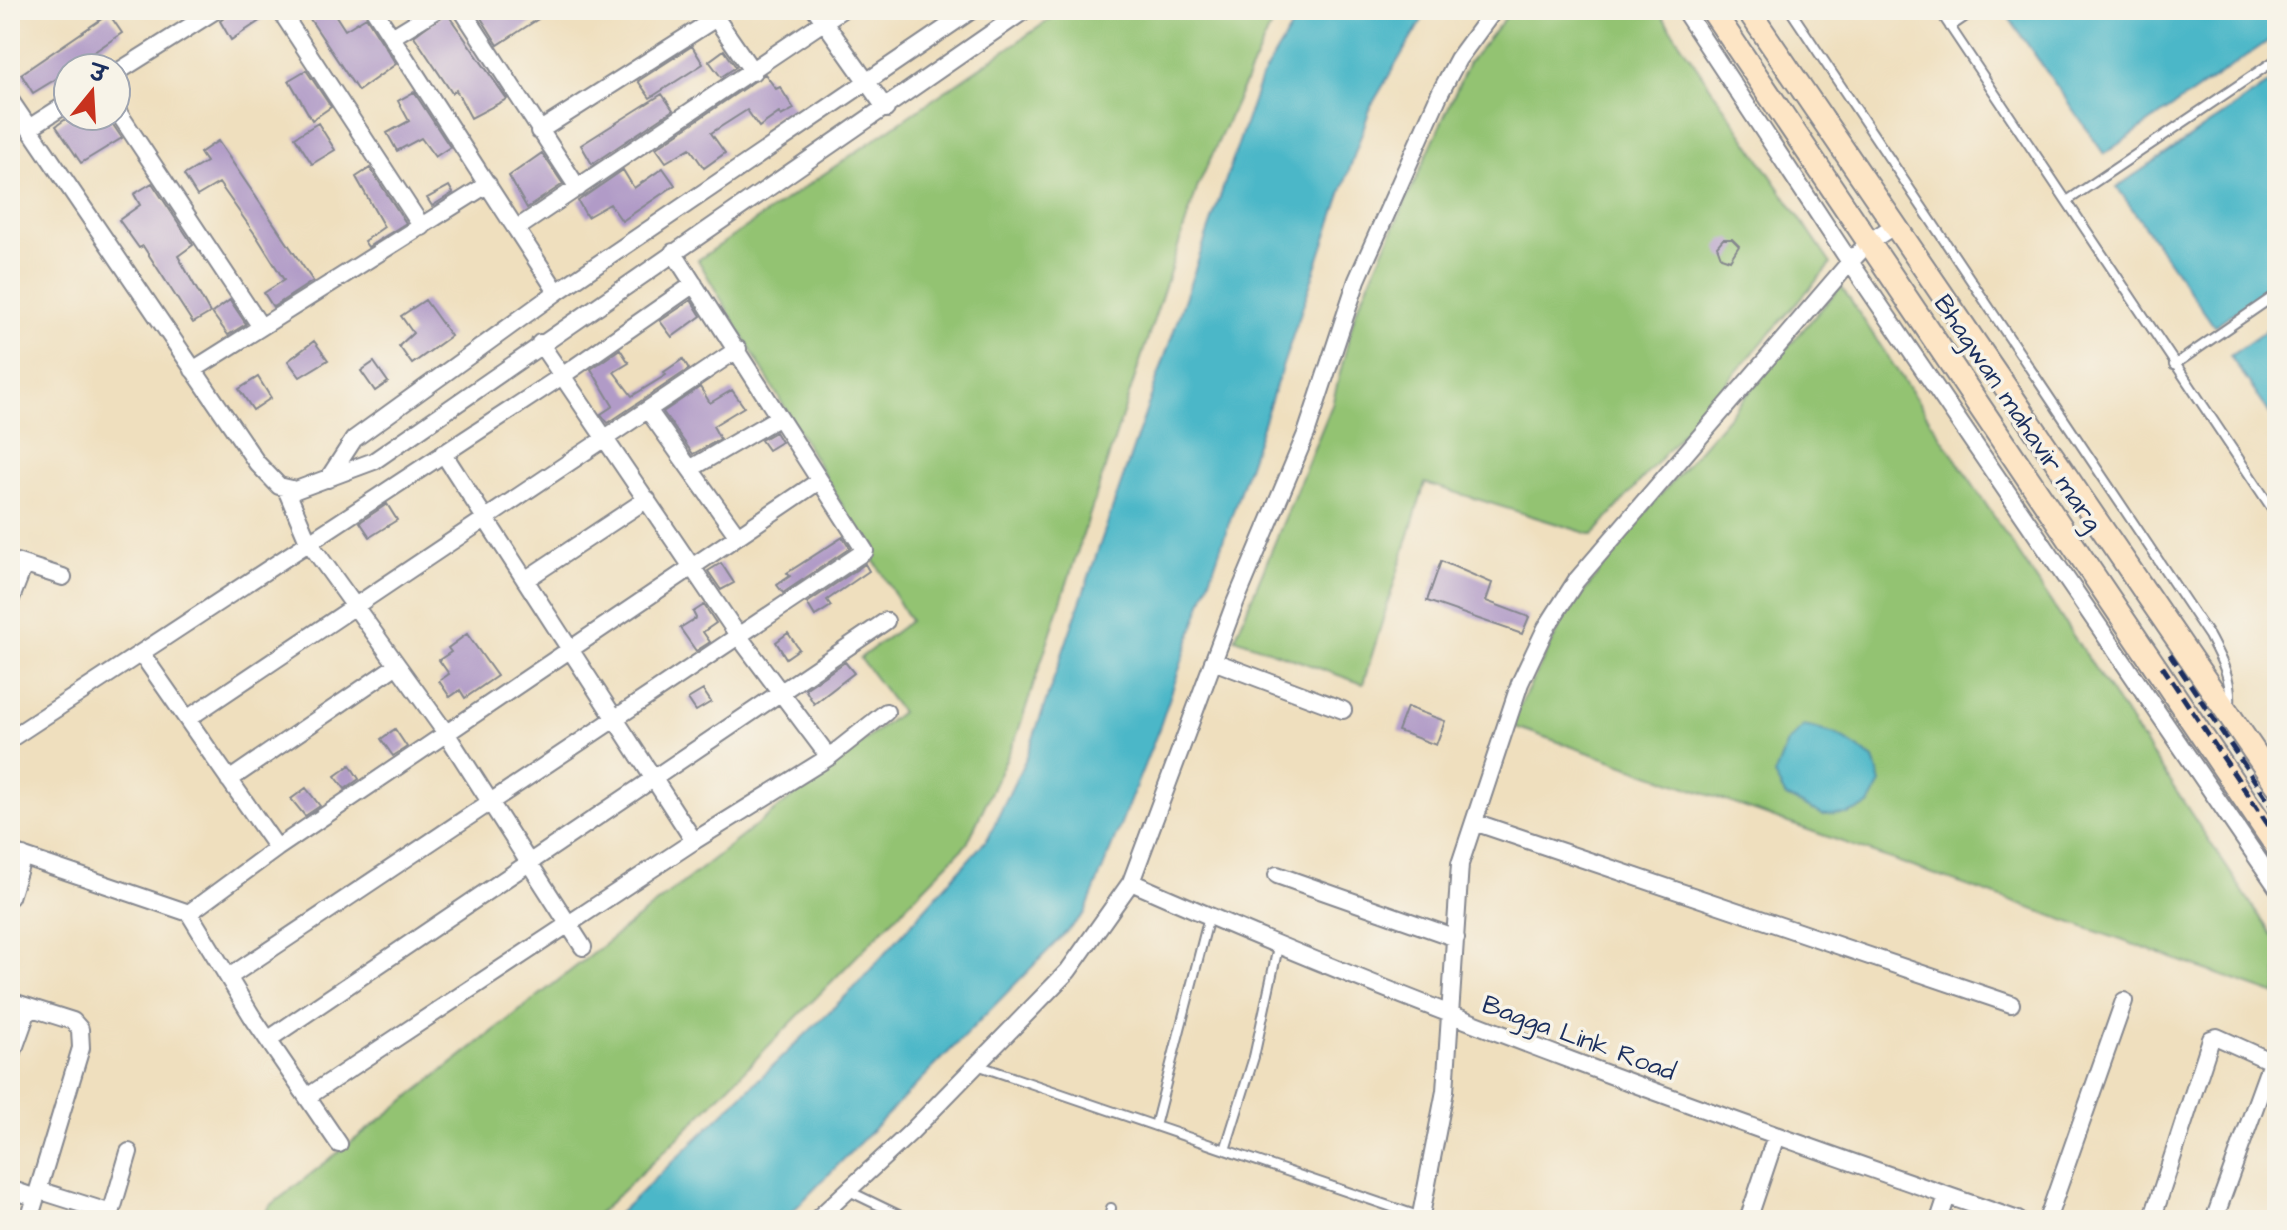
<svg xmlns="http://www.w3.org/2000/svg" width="2287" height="1230" font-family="'Architects Daughter','Playpen Sans Deva',sans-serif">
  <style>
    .green { fill: #93c372; stroke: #577968; stroke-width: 2 }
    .water { fill: #4cb7c8; stroke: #347393; stroke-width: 2 }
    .building { fill: #b19bc7 }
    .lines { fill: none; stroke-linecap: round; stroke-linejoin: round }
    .service-casing { stroke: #85878e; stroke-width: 12 }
    .minor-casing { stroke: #85878e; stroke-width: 20 }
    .secondary-casing { stroke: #85878e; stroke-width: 26 }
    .service { stroke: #fff; stroke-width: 8 }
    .minor { stroke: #fff; stroke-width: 16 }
    .secondary { stroke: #fde5c5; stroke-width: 22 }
    .rail { stroke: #1b2f5e; stroke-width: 5; stroke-dasharray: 12 6; stroke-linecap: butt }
    .labels { text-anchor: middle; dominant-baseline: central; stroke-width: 7; stroke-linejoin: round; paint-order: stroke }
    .street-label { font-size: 26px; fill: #1b2f5e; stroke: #f7f3e8 }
  </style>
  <rect width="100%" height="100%" fill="#f7f3e8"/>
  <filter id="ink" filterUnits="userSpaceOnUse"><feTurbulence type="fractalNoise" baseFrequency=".0125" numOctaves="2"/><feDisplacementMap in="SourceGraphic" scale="16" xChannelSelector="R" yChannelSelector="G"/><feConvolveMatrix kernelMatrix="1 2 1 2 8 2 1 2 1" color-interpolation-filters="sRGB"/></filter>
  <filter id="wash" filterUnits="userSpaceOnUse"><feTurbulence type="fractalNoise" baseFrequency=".006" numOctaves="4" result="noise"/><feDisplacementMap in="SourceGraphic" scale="32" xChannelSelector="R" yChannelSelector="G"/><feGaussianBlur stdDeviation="1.8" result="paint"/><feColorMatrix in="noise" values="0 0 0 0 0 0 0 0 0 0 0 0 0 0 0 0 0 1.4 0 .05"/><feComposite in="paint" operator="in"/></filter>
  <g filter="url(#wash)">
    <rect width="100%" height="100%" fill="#efdfbe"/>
    <path class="green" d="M1064,10h214l-80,176 -181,549 -50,109 -288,293 -87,83h-332l10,-14 631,-494 -41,-54 50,-37 -212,-361z
      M1512,10h146l173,254 -238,271 -168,-52 -62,201 -128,-46 97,-233 23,-92 114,-251z
      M1841,286l436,657v52l-767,-270 53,-104 67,-91z"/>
    <path class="water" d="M1302,10h126l-57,96 -211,620 -75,187 -301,307h-172l243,-233 133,-149 39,-82 234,-678z
      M2015,10h262v25l-173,119 -97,-139z
      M2277,78v205l-63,43 -97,-139z
      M2277,323v101l-47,-68z
      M1804,726l32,8 38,25 7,24 -12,22 -21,9 -25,1 -37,-18 -12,-21 13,-33z"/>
    <g id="blocks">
      <path class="building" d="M235,10h34l1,4 -39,26 -11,-19z
        M317,10h15l13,20 21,-13 30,47 -38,27 -50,-75z
        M476,10h76l-54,35z
        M446,12l61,87 -36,19 -15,-28 -4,3 -38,-57z
        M109,14l13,19 -41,28 5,7h-18v24l-3,1 -9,-14 -23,14 -12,-19z
        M692,46l11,18 -53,34 -12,-17z
        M724,50l12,17 -15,10 -12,-16z
        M306,70l25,37 -19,13 -23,-40z
        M765,74l11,15 4,-2 14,22 -13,7 -2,-3 -20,14 -12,-17 -36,23 14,20 -21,15 -14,-20 -24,14 -10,-14z
        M414,92l36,55 -15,10 -14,-19 -24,13 -10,-18 22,-12 -11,-20z
        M662,94l11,16 -81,54 -11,-19z
        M70,116h37l15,22 -41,25 -25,-37z
        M318,123l17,27 -23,14 -17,-27z
        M218,141l95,140 -40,26 -9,-14 20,-13 -27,-43 -38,-54 -22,13 -13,-21 22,-13 -6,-9z
        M542,153l21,31 -36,24 -18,-32z
        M370,168l36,55 -38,24 -4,-6 20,-14 -28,-50z
        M663,168l12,17 -53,36 -12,-17 -23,13 -9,-16 45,-31 11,18z
        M152,183l41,62 -15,11 32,57 -17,10 -50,-77 -4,2 -20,-28 21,-15 -6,-11z
        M449,186l4,7 -21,13 -5,-8z
        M1723,239h9l7,7 -9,14 -9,-3 -4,-11z
        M230,300l16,24 -18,11 -16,-22z
        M425,300l26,36 -39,28 -13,-18 14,-13 -12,-17z
        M691,300l10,16 -29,21 -12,-16z
        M314,341l14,19 -28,17 -12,-16z
        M620,349l9,14 -15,9 18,24 34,-21 -2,-3 19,-13 6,10 -81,54 -7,-9 12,-8 -22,-37z
        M374,362l14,20 -13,9 -14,-20z
        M258,377l13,21 -18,12 -14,-21z
        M700,387l10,16 22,-13 12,17 -31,19 7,13 -27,15 -30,-42z
        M775,432l6,10 -13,8 -7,-10z
        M387,504l10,16 -27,17 -10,-15z
        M843,537l7,11 -67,45 -6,-8 13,-9 -3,-3z
        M1441,561l51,22 -6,18 43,16 -7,17 -95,-33z
        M721,563l13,20 -13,7 -13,-19z
        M865,564l4,7 -42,29 4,6 -16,10 -8,-13z
        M704,605l12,18 -13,9 7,10 -14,9 -16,-23 16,-10 -3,-6z
        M788,633l11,16 -13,9 -10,-16z
        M467,634l30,42 -32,22 -5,-8 -10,7 -11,-16 10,-7 -10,-14 12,-8 -3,-4z
        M845,662l9,11 -40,31 -9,-15z
        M703,690l8,12 -15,9 -8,-12z
        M1407,707l38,14 -9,24 -38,-14z
        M395,729l12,18 -14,9 -12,-17z
        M350,765l9,14 -14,10 -10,-13z
        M306,788l14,18 -15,10 -14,-17z"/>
    </g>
  </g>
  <g filter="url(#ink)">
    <use href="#blocks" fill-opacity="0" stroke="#85878e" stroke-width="2"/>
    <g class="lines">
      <defs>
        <path id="service" d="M1790,10l419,626c12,23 23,42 21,69
          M1939,10l338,506
          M1950,27l25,-17
          M2067,201l210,-142
          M2174,365l103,-71
          M977,1065l444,152
          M1155,1126l54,-209
          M1225,1150l29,-93 24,-110
          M849,1191l60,29
          M1109,1220l2,-12"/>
        <path id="minor" d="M280,10l142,217
          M374,10l183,282
          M462,10l116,178
          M816,10l70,99
          M1684,10l166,252 427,625
          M711,11l42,61
          M392,37l44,-27
          M116,73l100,-63
          M10,100l247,363 22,23 17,4 78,-29 651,-451
          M116,109l145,218
          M29,128l39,-25
          M539,131l177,-113
          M516,229l325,-219
          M540,343l200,295 89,119
          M193,370l295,-186
          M648,410l89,125
          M443,453l251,388
          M690,469l89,-52
          M328,479l26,-40 203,-147 415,-282
          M286,489l22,52 138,192 137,214
          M10,560l53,17
          M525,580l122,-81
          M10,601l14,-36
          M141,653l136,195
          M1213,661l130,49
          M187,719l551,-370
          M10,739l552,-363 132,-92
          M229,780l168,-115
          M1474,822l537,182
          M10,852l179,61 64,105 86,126
          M1277,875l179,63
          M1131,882c290,128 588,235 887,338
          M10,897l13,-41
          M189,913l88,-65 542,-367
          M229,977l636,-426 -192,-299
          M10,1001l63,20 7,8 1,19 -52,172
          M269,1039l617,-418
          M10,1060l19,-53
          M307,1097l387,-256 135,-84 57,-45
          M10,1189l26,9
          M38,1190l73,23
          M109,1220l20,-68
          M816,1220l95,-88 157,-161 63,-89 104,-279 71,-169 51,-154 83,-187 18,-34 36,-49
          M1420,1220l25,-129 15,-227 60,-181 26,-55 30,-47 274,-319 19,-20 26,-17
          M1748,1220l28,-84
          M1939,1220l8,-24
          M2047,1220l77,-219
          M2152,1220l59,-181 6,-2 60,27
          M2214,1220l58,-160"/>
        <path id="secondary" d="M1712,10l565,837
          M1748,10l529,775"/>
      </defs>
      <use href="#service" class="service-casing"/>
      <use href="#minor" class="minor-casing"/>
      <use href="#secondary" class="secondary-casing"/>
      <use href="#service" class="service"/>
      <use href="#minor" class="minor"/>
      <use href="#secondary" class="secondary"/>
      <path class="rail" d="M2170,654l107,160
        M2162,666l115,172"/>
    </g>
  </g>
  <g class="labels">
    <g class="street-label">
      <text transform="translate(2018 413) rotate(56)">Bhagwan mahavir marg</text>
      <text transform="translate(1579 1038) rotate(20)">Bagga Link Road</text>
    </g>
  </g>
  <rect width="2287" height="1230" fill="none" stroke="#f7f3e8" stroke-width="40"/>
  <g transform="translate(92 92) rotate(18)"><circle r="38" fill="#f7f3e8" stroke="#9fa5b1" stroke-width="2"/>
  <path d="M0-6L14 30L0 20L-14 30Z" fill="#c8321e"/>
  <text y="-12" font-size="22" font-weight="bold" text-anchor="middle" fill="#1b2f5e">उ</text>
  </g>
</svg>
